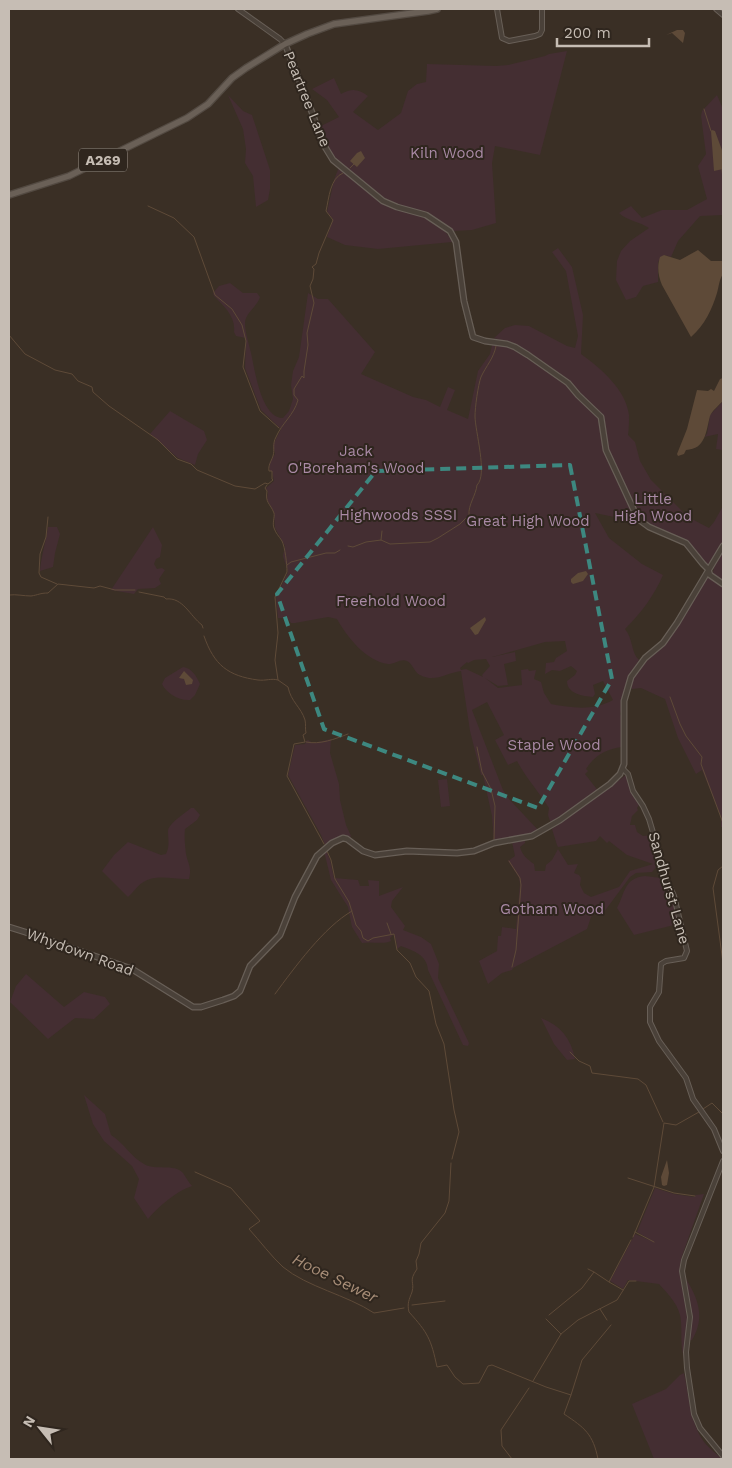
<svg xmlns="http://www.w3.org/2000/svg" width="732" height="1468" font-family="'Work Sans',sans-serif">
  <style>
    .green { fill: #442e32; fill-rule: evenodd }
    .water { fill: #5e4a38 }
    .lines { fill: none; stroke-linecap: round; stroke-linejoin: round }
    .stream { stroke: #5e4a38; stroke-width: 1 }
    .minor-casing { stroke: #685f57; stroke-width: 6 }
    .tertiary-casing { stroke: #685f57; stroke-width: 7 }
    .primary-casing { stroke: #534a42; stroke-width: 8 }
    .minor { stroke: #4a4139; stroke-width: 4 }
    .tertiary { stroke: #4a4139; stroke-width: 4.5 }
    .primary { stroke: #6a6057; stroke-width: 5.5 }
    .marked { fill: none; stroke: #3d8880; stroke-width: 4; stroke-dasharray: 10 6; stroke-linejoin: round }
    .labels { text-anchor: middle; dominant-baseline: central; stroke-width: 4; stroke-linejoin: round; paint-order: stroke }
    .shield { fill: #2f261e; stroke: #999087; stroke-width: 1 }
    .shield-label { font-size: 14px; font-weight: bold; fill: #c6bdb4 }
    .street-label { font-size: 15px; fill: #c6bdb4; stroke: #2f261e }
    .park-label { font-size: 15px; fill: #aa8aa6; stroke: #2f261e }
    .water-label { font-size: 16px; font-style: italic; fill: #a78d77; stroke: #2f261e }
  </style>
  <rect width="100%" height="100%" fill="#3a2f25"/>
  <path class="green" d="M567,51l-27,104 -45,-9 -3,17 4,60 -24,7 -19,1 -14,-10 -13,-7 -21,-6 -22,-9 -28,-24 -20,-15 -7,-9 -9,-24 20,-10 -12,-17 -15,-11 22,-11 7,16c11,-6 17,-5 27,2l-15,16 25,18 23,-17 7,-22 9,-7 9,-2 1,-18 69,2 12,-1 37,-9 4,-2z
    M228,95l15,16 9,4 18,55v19l-2,11 -12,7 -3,-31 -8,-13 1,-14 -3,-20z
    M717,95l6,14v106l-23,1 -22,25 -7,16 -7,-2 -6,7v20l-15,4 -7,11 -10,3 -10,-20 1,-19 4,-10 9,-10 19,-13c-9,-6 -23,-8 -30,-15l12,-7 11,12 20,-8h25l20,-11 -9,-33 8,-12 -5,-38 1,-5z
    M339,167c11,10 24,23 37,30 26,14 62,16 76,45l-74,7 -33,-4 -18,-8 6,-18 -6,-7 7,-32z
    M558,248l14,19 11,48 -2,39c19,14 45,35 48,61 0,6 0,14 -1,20l7,7 5,19 11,19 37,37 21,11 5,-6 9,-16v36l-11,22h-9l-15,-22 -4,-3 -31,-12 -13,-9 -33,-68 -5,-33 -10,-12 -14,-11 -14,-16 -41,-29 -29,-11 11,-10 10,-3 14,1 38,20 8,2 3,-12 -12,-65 -14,-19z
    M230,283l13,10h14l3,4c-3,10 -15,16 -15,26 0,9 4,21 6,30 4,17 10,65 32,65l6,-7 4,-12 -2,-14 2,-14 6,-14 9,-64 10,6h10l47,53 -14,22 52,23 13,3 14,7 8,-20 7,3 -8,20 21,9 10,-48 12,-17 2,-9 4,-2 18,6 52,34 33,35 3,25 4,12 27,59 -2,4 7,4 -43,-9 14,25 33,26 21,11c-9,21 -22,38 -38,54 8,9 6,24 14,31 -8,12 -14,24 -16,38 -1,6 0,11 -3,16l2,3v30c-16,2 -27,8 -36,22l2,2 -3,3 14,18 -48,32 -3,-9 1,-7c-10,-16 -23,-30 -32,-47l-9,4 -13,-25 9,-5 -17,-33 -15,8 31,80 6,9 30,32 -7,3 -38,8 -2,-26 -9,-41h-2l-11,-44 -9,-60c-15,2 -26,12 -41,4 -6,-3 -7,-11 -13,-14 -6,-3 -12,3 -19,3 -22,-3 -41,-27 -51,-45l-9,-2 -33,6h-4l-4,-5h-9l-2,-21 12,-25 -5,-16 2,-10 -10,-18 -1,-16 -7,-12 1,-8 -2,-4 8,-7 -2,-10h-2l-1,-7 6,-10 -2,-9 8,-16 -20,-19 -16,-42 1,-30 -10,-2 -2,-4c2,-15 -10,-26 -20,-36l-1,-3 6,-7zM565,641l2,10 -11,7 -2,4 -8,1 -1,11 7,-4 8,1 11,-5 6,5 -2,4 -8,6c0,13 16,15 26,16l2,-3 -2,-9 10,-4 10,19c-20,11 -40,8 -62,4l-7,-11 -3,-11 -7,-3 2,-9 -7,1 -1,-2 -7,1 1,15 -24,3 -13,-10 13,8 10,-1 -4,-21 12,-3 -1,-9 -23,5 53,-15zM486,659l4,7 -8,9 1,2 -17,-8 -5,1 -1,-2 7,-6 1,1 6,-3z
    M723,401v48l-1,1 -6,-1 2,-15 -14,3 3,-3 3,-19z
    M170,411l34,20 3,9 -9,14 -3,11 -17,-7 -28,-24z
    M48,527h9l3,7 -5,19 -2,14 -13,4c1,-15 6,-29 8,-44z
    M153,527l9,18 -2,12 -4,2 -2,5 3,5 5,-1 3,2 -6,9 2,5 -6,4 -17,1 -4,5 -23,-4z
    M723,549v33l-10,-9 1,-5z
    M707,578h3l13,8v241h-2v-10l-19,-47 -6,4 -18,-36 -13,-39 -24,-11 -9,1c-5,-18 25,-37 35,-48 17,-19 26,-43 40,-63z
    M183,667c9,1 14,10 17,17l-5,11 -5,5c-11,1 -24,-7 -28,-16l3,-6z
    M331,739l-1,14 9,31 1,16 6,25 5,11 -2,2h-11l-13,7 -4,-10 -33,-60 7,-30 10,-1 1,-3 2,-1 5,3z
    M626,775l13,30 -2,3 1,2 -6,6 -2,9h5l2,7 6,4 9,-1 6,30 -6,7 -16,1 -6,4 -26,35 -2,-1 -5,5 -2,-3 -4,4 -4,12 -74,39 -1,2 -10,3 -14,11 -9,-23 18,-10 1,-15h3l1,-9 14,2 4,-45 -1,-6 -11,-17 7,-5 -3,-14 13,-2v3l-5,4c2,8 7,12 14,17l1,7h10l1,-6 6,-5 6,-11 10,16 10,-1 -4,9 5,2 2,3 -1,7 4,8 7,4 28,-10 11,-16 23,-7 -26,-9 -18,-14 -2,2 -7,-7 -4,5 -38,6 -1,-2 -5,-16z
    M447,779l3,27 -9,1 -3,-27z
    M191,808h3l6,7 -3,5 -12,9c-1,8 0,16 1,25 2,10 6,13 3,25 -16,1 -32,-6 -47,4 -5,3 -9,10 -14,14l-26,-26 12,-16 14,-13 33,13 5,-1c4,-9 2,-14 2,-23 0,-7 17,-18 23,-23z
    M326,850l4,10 4,18 24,2 2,6h9l-1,-6 11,1v15l24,-9 -11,14 -1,6 14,19 -2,4 18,7 10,7 8,20 -1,14 31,65 -1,3 -5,-1 -35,-75c-1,-15 -14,-19 -27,-24l-4,3v-5l-3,-10 -4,4 1,3c-9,4 -18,0 -29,2l-10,-16 -4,-20 -17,-27 -7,-29z
    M645,876l16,2c11,14 13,29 17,46l-44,11 -17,-27c8,-15 7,-30 28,-32z
    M26,974l38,33 20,-15 21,5 5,7 -16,15 -19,-1 -27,21 -38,-37 6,-16z
    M541,1018c19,7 30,20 34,41l-8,1 -13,-16z
    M84,1095l21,19 6,21c13,8 20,22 33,29 11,7 30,-1 39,9 3,4 5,9 9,13 -17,6 -33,20 -44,33l-14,-21 5,-19 -7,-13 -28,-25 -11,-17z
    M655,1188l19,6 20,3 2,-2 8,-1 -23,65 -1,13 7,45 -3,40c-4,-11 -2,-23 -3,-36 -1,-15 -12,-26 -22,-37l-31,-4 -5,9 -13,-8 25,-47 17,7 -15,-9z
    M686,1279c13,21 19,39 6,61h-2l2,-23z
    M684,1373c5,22 6,47 18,66 5,8 14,14 20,20h-68l-22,-55 34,-15 14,-14z"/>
  <path class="water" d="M677,30h6l2,3 -2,10 -11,-10 -6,2z
    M712,130l3,1 8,22v16l-9,2 -3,-40z
    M361,151l4,7 -8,9 -7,-6 7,-8z
    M698,250l13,11h12v13c-4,6 -4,12 -6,19 -5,16 -12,32 -26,44l-29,-52c-4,-9 -5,-19 -2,-28l4,-2 16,5z
    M723,378v23c-4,4 -11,10 -13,15 -4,15 -4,33 -24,34l-2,4 -6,2 -1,-2 10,-25 10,-39 11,1 3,-2 3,2 6,-12z
    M586,571l2,3 -5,7 -10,3 -2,-2v-3l7,-6z
    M485,617l1,3 -8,14 -3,1 -5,-7z
    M184,671l9,9 -1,4 -6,1 -2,-6 -5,-1z
    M667,1160l2,13 -2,12 -3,1 -2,-1 -1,-8z"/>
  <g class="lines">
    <path class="stream" d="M704,109l7,22
      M350,168l4,-4
      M722,169l1,11
      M723,188v4
      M148,206l26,12 20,19 21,58 17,14 10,16 4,16 -3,26 17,44 19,17
      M9,335l16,19 30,16 17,4 6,7 14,6 1,5 16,14 49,34 19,19 14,5 6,6 38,16 20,3 10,-6 3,1 5,-4 -1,-1v-8h-3c-1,-6 2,-9 4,-15 2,-6 -1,-12 3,-19 6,-14 18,-22 22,-37l-4,-5v-6l8,-13 2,2v-7l4,-26 -1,-12 7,-30 -4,-17 3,-7 1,-10 -2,-2 4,-3 3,-11 14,-33 -7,-9c3,-13 4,-33 17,-38
      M267,485l-2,3 2,3c-2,12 3,12 7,22 1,4 -2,10 0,15 2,6 5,8 8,13 3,6 5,23 5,31l-12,25 3,36 -3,27 3,20 10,7c3,15 13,20 17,33 1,4 0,9 1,13l-3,2 2,7 -11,2 -7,32 37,68
      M48,517l-2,20 -6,17 -1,19 2,4 16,7
      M381,540l1,-9
      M348,546l5,1 13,-5 15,-2 9,4 40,-2 8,-4 22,-14 9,-9c-1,-10 7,-20 8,-30 11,-10 -2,-54 -2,-69 0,-8 3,-31 6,-39 5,-11 13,-19 15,-31
      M287,565l4,-3 35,-9h9l5,-3
      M139,592l25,5 2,2c17,-2 24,17 36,26l1,3
      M9,595c7,-1 15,1 22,1 7,-1 9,-3 17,-3l10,-9 36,4 6,-2 15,4h20
      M204,636c10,29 24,40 54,44 8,1 13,-2 20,0
      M670,697l10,27 6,12 16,21 -1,7 22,59
      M306,742c14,3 29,-3 42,-8
      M477,747l5,25 9,17 4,17 -1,33
      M327,851l4,9 4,19 14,23 7,23 5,6 2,7 5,3 5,-3 21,-4 3,16 13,13 6,14 13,14 7,33 8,20 10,66 5,22 -7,27
      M509,861l11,17 1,7 -5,65 -4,17
      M723,866l-5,4 -5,18 10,75
      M387,923l4,11
      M275,994c20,-27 49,-67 77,-83
      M570,1052l9,9 11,5 2,7 46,6 8,6 17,37
      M703,1109l9,-6 11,11
      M451,1163l-2,38 -4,12 -24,30 -2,11 -3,7 1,8c-9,13 -2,12 -5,23 -3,8 -5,11 -3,20 19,21 22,27 28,55l10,-2 8,12 8,7 16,-1 9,-17 4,-1 54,22 25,8 -7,19c21,14 29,20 34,45
      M195,1172l36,16 29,33 -11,8c11,12 22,27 34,38 24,20 64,28 91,46l30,-5
      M628,1178l46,15 21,3
      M635,1232l19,10
      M633,1237l21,-50 10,-64 12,2 23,-13
      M588,1269l6,3
      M623,1290l-14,-8 22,-42
      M412,1305l33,-4
      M600,1309l7,11
      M549,1315l33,-27 12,-16 15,10
      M546,1319l15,15
      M533,1381l28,-47 17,-14 39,-20 12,-19h7
      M571,1395l11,-35 29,-35
      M512,1459l-10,-13 -1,-16 28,-42"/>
    <defs>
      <path id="minor" d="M238,9l42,30 5,5
        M497,9l5,29 7,3 26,-5 5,-2 2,-4v-21
        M716,9l7,6
        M623,769l5,5 5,17 10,15 6,13 11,37 2,20 7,9 5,11 13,55 -3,7 -18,3 -5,3 -2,28 -9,15v15l9,19 27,37 7,21 21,30 9,22
        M723,1161l-39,99 -2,11 8,46 -4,35 1,16 7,46 6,14 23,28"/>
      <path id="tertiary" d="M285,44l28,71 9,27 11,18 50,41 14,6 29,8 24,16 6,11 8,59 9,36 12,4 22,3 8,3 13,8 40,28 10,12 23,22 5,33 32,69 11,8 37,16 17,21 5,5 2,6 13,9
        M9,927l16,5 107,37 61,38h8l22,-7 11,-4 6,-5 10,-25 30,-31 15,-38 22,-41 15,-13 11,-5 4,1 16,12 12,4 32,-4 50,2 17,-2 20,-8 38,-7 28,-16 50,-36 10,-10 4,-10v-63l7,-24 14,-19 18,-15 14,-20 46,-77"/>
      <path id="primary" d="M9,195l60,-19 118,-58 21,-14 24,-26 14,-10 39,-24 22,-10 27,-10 94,-13 9,-2"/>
    </defs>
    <use href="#minor" class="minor-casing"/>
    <use href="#tertiary" class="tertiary-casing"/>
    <use href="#primary" class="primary-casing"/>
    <use href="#minor" class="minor"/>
    <use href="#tertiary" class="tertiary"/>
    <use href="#primary" class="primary"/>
  </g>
  <path class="marked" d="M570,465l42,214 -74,129 -214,-79 -47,-135 99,-123z"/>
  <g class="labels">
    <rect class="shield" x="79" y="148.5" width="48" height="23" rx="4"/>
    <g class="shield-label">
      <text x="103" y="160">A269</text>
    </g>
    <g class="street-label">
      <text transform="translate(307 99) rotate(68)">Peartree Lane</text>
      <text transform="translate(669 888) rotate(74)">Sandhurst Lane</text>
      <text transform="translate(80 952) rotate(20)">Whydown Road</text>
    </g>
    <g class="park-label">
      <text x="447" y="153">Kiln Wood</text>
      <text x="356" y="451">Jack<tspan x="356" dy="17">O'Boreham's Wood</tspan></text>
      <text x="653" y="499">Little<tspan x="653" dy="17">High Wood</tspan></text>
      <text x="398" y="515">Highwoods SSSI</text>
      <text x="528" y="521">Great High Wood</text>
      <text x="391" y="601">Freehold Wood</text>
      <text x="554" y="745">Staple Wood</text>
      <text x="552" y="909">Gotham Wood</text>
    </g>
    <g class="water-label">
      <text transform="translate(335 1278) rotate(26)">Hooe Sewer</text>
    </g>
  </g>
  <rect width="732" height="1468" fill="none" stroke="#c6bdb4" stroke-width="20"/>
  <g transform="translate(40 1428) rotate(300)" stroke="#2f261e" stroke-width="4" paint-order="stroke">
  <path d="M0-4L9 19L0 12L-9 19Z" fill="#c6bdb4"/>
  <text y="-8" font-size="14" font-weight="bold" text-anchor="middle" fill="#c6bdb4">N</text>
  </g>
  <path d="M557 38v8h92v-8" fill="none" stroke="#c6bdb4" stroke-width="2.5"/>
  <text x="564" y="38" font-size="15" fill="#c6bdb4" stroke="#2f261e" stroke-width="4" paint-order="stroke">200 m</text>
</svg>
